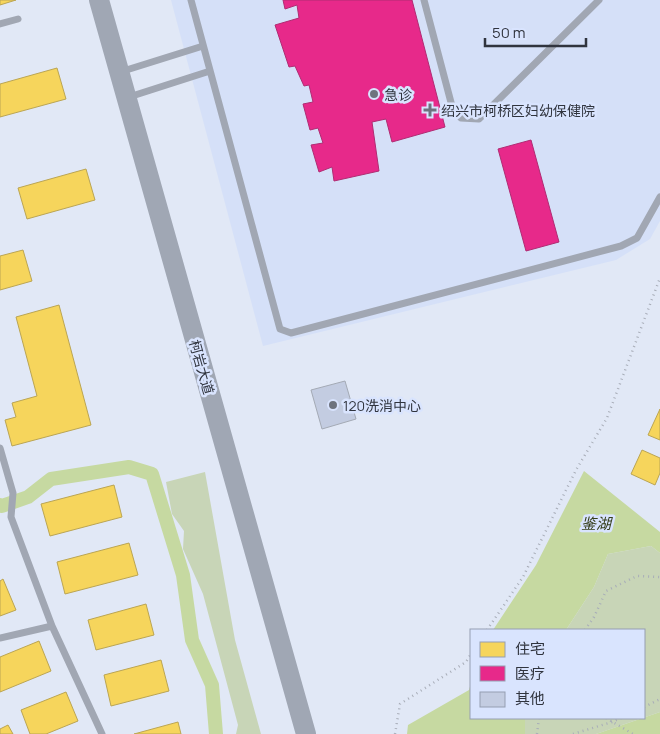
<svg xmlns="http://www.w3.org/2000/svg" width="660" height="734" font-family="Manrope,'Noto Sans SC',sans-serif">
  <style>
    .built { fill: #d5e0f8 }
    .green { fill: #c8d5b7 }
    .water { fill: #c6d9a1 }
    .homes { fill: #f6d55c; stroke: #bba553 }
    .health { fill: #e7298a; stroke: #b02c73 }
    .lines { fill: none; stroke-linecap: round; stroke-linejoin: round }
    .canal { stroke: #c6d9a1; stroke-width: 14 }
    .building { fill: #c3cce1; stroke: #a4aab5 }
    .path { stroke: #a8adb8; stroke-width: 2.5; stroke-dasharray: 1 4; stroke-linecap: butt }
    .lane { stroke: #a1a7b3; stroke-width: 7 }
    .secondary { stroke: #a0a7b4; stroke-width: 20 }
    .poi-dot { fill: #6e737e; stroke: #d9e4fe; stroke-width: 2 }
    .labels { text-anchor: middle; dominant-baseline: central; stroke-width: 5; stroke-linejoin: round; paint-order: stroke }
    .poi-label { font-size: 14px; fill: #30343e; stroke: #d9e4fe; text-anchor: start }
    .street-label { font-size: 14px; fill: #30343e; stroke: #d9e4fe }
    .water-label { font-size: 15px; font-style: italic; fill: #343d19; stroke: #d9e4fe }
  </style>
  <rect width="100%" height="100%" fill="#e1e8f6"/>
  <path class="built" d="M171,0h489v221l-10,18 -34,21 -353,86z"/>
  <path class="green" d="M205,472l30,168 26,94h-25l2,-9 -35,-131 -20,-45 1,-18 -12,-17 -6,-32z
    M651,546l9,7v159l-64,22h-71v-16h119v-88h-78l28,-43 14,-33z"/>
  <path class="water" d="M584,471l76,61v21l-9,-7 -43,8 -14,33 -28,43h-73l43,-65z
    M471,683v35h54v16h-118l1,-9 61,-35z
    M660,712v22h-64z"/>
  <path class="homes" d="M0,0h16l-16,5z
    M57,68l9,31 -66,18v-33z
    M86,169l9,31 -68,19 -9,-31z
    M23,250l9,31 -32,9v-34z
    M59,305l32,120 -79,21 -7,-26 11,-3 -4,-14 25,-7 -21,-79z
    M660,409v31l-12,-5z
    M642,450l18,8v15l-5,12 -24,-11z
    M114,485l8,32 -72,19 -9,-32z
    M129,543l9,32 -73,19 -8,-32z
    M3,579l13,31 -16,6v-35z
    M146,604l8,31 -58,15 -8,-30z
    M39,641l12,30 -51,21v-35z
    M161,660l8,31 -58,15 -7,-31z
    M66,692l12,29 -32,13h-16l-9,-24z
    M178,722l3,12h-47z
    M8,725l5,9h-13v-5z"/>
  <path class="health" d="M283,0h129l33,127 -53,15 -6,-23 -14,3 7,49 -45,10 -2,-14 -13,5 -8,-27 12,-2 -5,-15 -8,2 -7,-26 10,-2 -4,-17 -5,1 -9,-20 -6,1 -14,-42 24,-7 -2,-13 -12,4z
    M531,140l28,102 -33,9 -28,-102z"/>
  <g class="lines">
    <path class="canal" d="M0,505l2,1 26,-9 23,-18 78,-12 23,7 31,101 9,65 20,45 4,49"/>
  </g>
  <path class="building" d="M345,381l11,38 -34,10 -11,-39z"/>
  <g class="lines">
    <path class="path" d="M487,630l36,-53 53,-107 31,-52 53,-140
      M585,630l9,-13 12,-26 31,-15 23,1
      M644,707l16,-8
      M606,718l27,16
      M395,734l5,-30 66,-42 5,-8
      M537,734l2,-16
      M573,734l39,-12 9,-4"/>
    <path class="lane" d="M191,0l89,329 11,4 330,-87 16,-8 23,-41
      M424,0l29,110 8,8 18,1 120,-119
      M0,24l18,-5
      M120,72l83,-26
      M129,97l81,-26
      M0,448l13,45 -2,24 41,109 50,108
      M0,638l52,-12"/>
    <path class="secondary" d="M99,0l207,734"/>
  </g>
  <g class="poi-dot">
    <circle cx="374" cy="94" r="5"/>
    <path d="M427.5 102.5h5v5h5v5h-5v5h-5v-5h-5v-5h5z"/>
    <circle cx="333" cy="405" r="5"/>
  </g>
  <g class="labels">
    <g class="poi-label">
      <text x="384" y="94">急诊</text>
      <text x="441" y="110">绍兴市柯桥区妇幼保健院</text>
      <text x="343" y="405">120洗消中心</text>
    </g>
    <g class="street-label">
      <text transform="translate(202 367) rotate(74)">柯岩大道</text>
    </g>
    <g class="water-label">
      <text x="596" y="523">鉴湖</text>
    </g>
  </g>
  <rect x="470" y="629" width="175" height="90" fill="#d9e4fe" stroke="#959eb1"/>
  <rect x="480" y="642" width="25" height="15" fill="#f6d55c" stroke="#959eb1"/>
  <text x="515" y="654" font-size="15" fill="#30343e">住宅</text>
  <rect x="480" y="666" width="25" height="15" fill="#e7298a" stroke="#959eb1"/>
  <text x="515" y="679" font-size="15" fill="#30343e">医疗</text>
  <rect x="480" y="692" width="25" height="15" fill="#c3cce1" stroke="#959eb1"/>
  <text x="515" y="704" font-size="15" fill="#30343e">其他</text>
  <path d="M485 38v8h101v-8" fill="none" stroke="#30343e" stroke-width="2.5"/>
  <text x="492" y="38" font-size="15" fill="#30343e" stroke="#d9e4fe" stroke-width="4" paint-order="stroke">50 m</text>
</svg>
